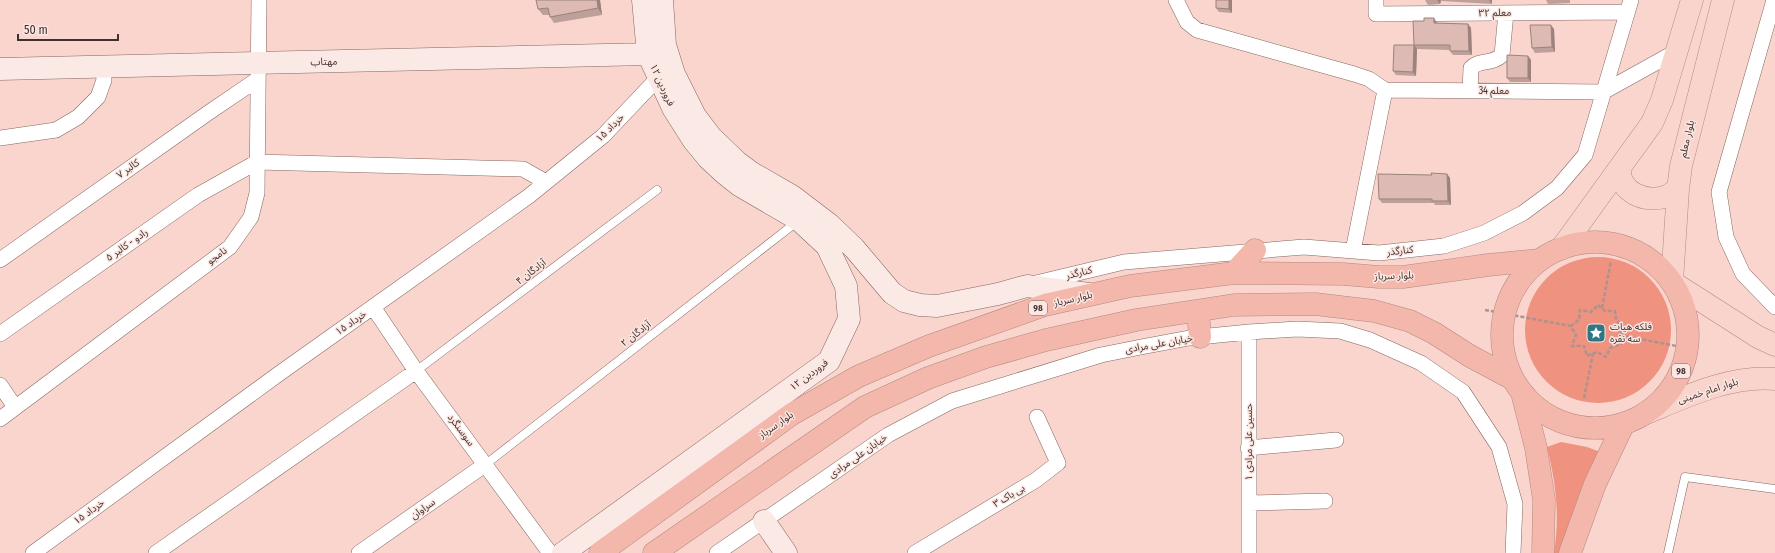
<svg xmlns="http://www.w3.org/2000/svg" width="1775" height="553" font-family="'Fira Sans Condensed','Noto Sans Arabic',sans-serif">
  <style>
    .green { fill: #ef9280 }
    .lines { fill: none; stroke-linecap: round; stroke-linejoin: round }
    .lane-casing { stroke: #866760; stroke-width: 9 }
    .street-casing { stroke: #866760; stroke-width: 16 }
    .secondary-casing { stroke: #866760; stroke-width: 23 }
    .primary-casing { stroke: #b48880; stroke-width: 23 }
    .highway-casing { stroke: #b48880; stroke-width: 23 }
    .path { stroke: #ad928d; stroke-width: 2.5; stroke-dasharray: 4 2; stroke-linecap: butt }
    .lane { stroke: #fff; stroke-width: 8 }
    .street { stroke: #fff; stroke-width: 15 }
    .secondary { stroke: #fbe9e6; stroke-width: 22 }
    .primary { stroke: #f8d4cd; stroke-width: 22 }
    .highway { stroke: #f3b7ab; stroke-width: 22 }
    .wall { fill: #bea09a }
    .shaded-wall { fill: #9b827d }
    .building { fill: #ddbab3; stroke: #9b827d }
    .labels { text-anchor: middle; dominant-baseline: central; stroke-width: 3; stroke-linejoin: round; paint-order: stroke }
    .shield { fill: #fce6e1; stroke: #786764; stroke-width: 1 }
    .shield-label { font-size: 9px; font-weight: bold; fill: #3f312f }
    .street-label { font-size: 10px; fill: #3f312f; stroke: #fce6e1 }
    .poi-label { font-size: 10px; fill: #3f312f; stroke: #fce6e1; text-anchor: start }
  </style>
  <rect width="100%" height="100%" fill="#f9d5cd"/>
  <path class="green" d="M1525 330a73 73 0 1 1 146 0a73 73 0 1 1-146 0Z
    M1561,442l26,5 16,6 -39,100h-10c6,-38 2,-69 -7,-106z"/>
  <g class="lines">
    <defs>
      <path id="lane" d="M416,371l241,-181
        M486,464l312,-243
        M1668,553l17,-76 90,12"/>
      <path id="street" d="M1176,0l11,22 10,8 157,44 15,5 16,11
        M1376,0v14l251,-2
        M1774,0l-55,192 7,45 17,37 32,33
        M1385,90l218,2 74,-41
        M1470,91l1,-23c9,-9 21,-3 31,-13l4,-42
        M0,138l56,-8 22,-13 20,-20 6,-17 -1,-13
        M1353,251l32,-161
        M0,260l208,-147 50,-34
        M1036,283l88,-21 180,-15 75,6 65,-7 40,-13 39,-20 34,-25 28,-33 46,-155
        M373,307l43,64 134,182
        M0,334l198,-139 59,-33 266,7 23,13
        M0,385l15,22
        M0,419l230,-172 21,-30 6,-24 2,-193
        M1248,448l88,-8
        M1249,503l76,-2
        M33,553l247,-180 249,-177 74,-60 55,-58
        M156,553l260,-182
        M359,553l127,-89
        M717,553l171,-118 64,-34 149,-46 40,-8 48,-9 60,-6 48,-3 43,2 30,9 51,23 42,29 36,55 16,57 -2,49
        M915,553l121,-73 22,-17 -21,-46
        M1249,553v-221"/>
      <path id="secondary" d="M662,0l3,45 9,29 21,42 16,21 26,25 15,11 40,23 38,29 24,23 38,45 12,8 16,4 17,1 61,-12 29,-8 62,8
        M0,69l648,-15
        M764,521l22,32
        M563,553l266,-192 20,-42 -3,-33 -19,-40 -28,-26 -60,-35 -15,-12 -16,-15 -14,-17 -21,-33 -25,-54 -5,-54"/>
      <path id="primary" d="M1723,0l-42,166 -3,23 -6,93 86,55 17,8
        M1620,168c-2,24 26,36 47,28 4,-2 7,-5 11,-7
        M1561,249l91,-126 10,-23 30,-100
        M1644,414c41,-17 86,-39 131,-35"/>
      <path id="highway" d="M1502 335a93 93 0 1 1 186 0a93 93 0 1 1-186 0Z
        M1234,273l21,-23
        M1198,311l2,26
        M1522,393l14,55 8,52 -1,53
        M600,553l192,-139 67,-38 70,-30 116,-41 85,-19 104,-13 109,1 36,3h24l85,-12 51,-5
        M654,553l211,-146 63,-29 58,-21 60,-17 90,-20 98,-15 81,-1 59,7 36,10 24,12 36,23 43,23
        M1570,553l25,-69 29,-61"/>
    </defs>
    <use href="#lane" class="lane-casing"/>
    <use href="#street" class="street-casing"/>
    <use href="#secondary" class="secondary-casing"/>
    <use href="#primary" class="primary-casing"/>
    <use href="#highway" class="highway-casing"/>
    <path class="path" d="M1598,305l7,6h10l1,9 8,7 -5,8 2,9 -11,4 -4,9 -9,-5 -10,4 -3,-10h-12l4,-11 -5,-9 8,-6 1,-10 11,2z
      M1602,308l9,-47
      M1485,310l86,16
      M1619,335l68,13
      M1584,398l9,-44"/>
    <use href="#lane" class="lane"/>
    <use href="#street" class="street"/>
    <use href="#secondary" class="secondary"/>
    <use href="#primary" class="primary"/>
    <use href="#highway" class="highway"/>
  </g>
  <path class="wall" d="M600,0l2,15 -48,8 -4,-6 -1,-2h-6l-5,-6z
    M1216,0h16v13l-13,-1 -3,-4z
    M1425,0h67v4l-51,-3 -1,3 -12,1z
    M1546,0h24v3l-22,1z
    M1437,23l31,1 3,4 1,27h-19l-3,-4v-1l-33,-1 -1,27 -20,-1 -3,-4 21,-26z
    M1554,29l1,23 -20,1 -3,-5z
    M1528,56l3,4v22h-21l-3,-4z
    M1447,174l3,4 1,27h-16l-1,-2h-52l-3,-4 53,-24z"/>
  <path class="shaded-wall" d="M597,0h3l2,15 -4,-7z
    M1229,0h3v13l-3,-4z
    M1437,0h3l1,1 -1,3z
    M1489,0h3v4z
    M1434,18l3,5v4l-3,-4z
    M1468,24l3,4 1,27 -3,-4z
    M1551,25l3,4 1,23 -3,-5z
    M1414,45l3,4 -1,27 -3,-4z
    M1528,56l3,4v22l-3,-4z
    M1447,174l3,4 1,27 -3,-4z"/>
  <path class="building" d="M536,0h61l1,8 -48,9 -2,-9 -10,1z
    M1216,0h13v9l-13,-1z
    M1424,18h10v5l34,1 1,27h-19v-6h-36l-1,-24h11z
    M1530,25h21l1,22 -20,1z
    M1394,45h20l-1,27 -20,-1z
    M1507,55l21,1v22h-21z
    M1431,173l16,1 1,27h-16v-2h-53l-1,-25 54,1z"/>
  <defs>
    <symbol id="sight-square" viewBox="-11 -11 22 22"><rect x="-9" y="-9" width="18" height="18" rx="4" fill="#317783" stroke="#fce6e1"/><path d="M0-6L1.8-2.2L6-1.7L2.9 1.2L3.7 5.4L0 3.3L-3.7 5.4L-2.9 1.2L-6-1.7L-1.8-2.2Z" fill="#fff"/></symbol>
  </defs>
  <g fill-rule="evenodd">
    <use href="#sight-square" x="1585" y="322" width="22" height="22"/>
  </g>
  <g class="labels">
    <g class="shield">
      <rect x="1029" y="301" width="18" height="14" rx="3"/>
      <rect x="1672" y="364" width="18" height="14" rx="3"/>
    </g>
    <g class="shield-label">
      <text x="1038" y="308">98</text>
      <text x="1681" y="371">98</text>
    </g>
    <g class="street-label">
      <text transform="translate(1495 13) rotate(-1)">معلم ۳۲</text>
      <text transform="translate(324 62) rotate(-1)">مهتاب</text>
      <text transform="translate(662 85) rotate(65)">۱۲ فروردین</text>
      <text x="1494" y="91">معلم 34</text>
      <text transform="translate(610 128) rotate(-45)">۱۵ خرداد</text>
      <text transform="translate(1687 139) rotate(-77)">بلوار معلم</text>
      <text transform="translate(128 169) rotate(-35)">کالبر ۷</text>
      <text transform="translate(127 245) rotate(-35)">رادو - کالبر ۵</text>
      <text transform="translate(1400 251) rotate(-6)">کنارگذر</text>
      <text transform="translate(217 256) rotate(-36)">نامجو</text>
      <text transform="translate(531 272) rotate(-37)">آزادگان ۴</text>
      <text transform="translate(1079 273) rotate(-14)">کنارگذر</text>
      <text transform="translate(1394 276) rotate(-2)">بلوار سرباز</text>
      <text transform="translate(1073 299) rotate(-13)">بلوار سرباز</text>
      <text transform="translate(351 323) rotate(-35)">۱۵ خرداد</text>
      <text transform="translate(636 334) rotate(-38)">آزادگان ۲</text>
      <text transform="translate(1159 344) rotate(-10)">خیابان علی مرادی</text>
      <text transform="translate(809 375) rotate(-37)">۱۲ فروردین</text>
      <text transform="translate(1708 391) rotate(-18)">بلوار امام خمینی</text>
      <text transform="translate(776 425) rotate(-35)">بلوار سرباز</text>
      <text transform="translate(461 430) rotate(53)">سوسنگرد</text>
      <text transform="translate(1249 442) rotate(-90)">حسین علی مرادی ۱</text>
      <text transform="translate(858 456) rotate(-35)">خیابان علی مرادی</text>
      <text transform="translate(1009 496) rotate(-31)">بی باک ۳</text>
      <text transform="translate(423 509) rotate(-35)">سراوان</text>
      <text transform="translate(89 512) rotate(-36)">۱۵ خرداد</text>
    </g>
    <g class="poi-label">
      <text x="1610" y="327">فلکه هیات<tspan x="1610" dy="12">سه نفره</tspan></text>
    </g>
  </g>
  <path d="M18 34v6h100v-6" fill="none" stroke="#3f312f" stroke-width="2"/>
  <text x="24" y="34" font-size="12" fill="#3f312f" stroke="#fce6e1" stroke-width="3" paint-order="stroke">50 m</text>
</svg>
